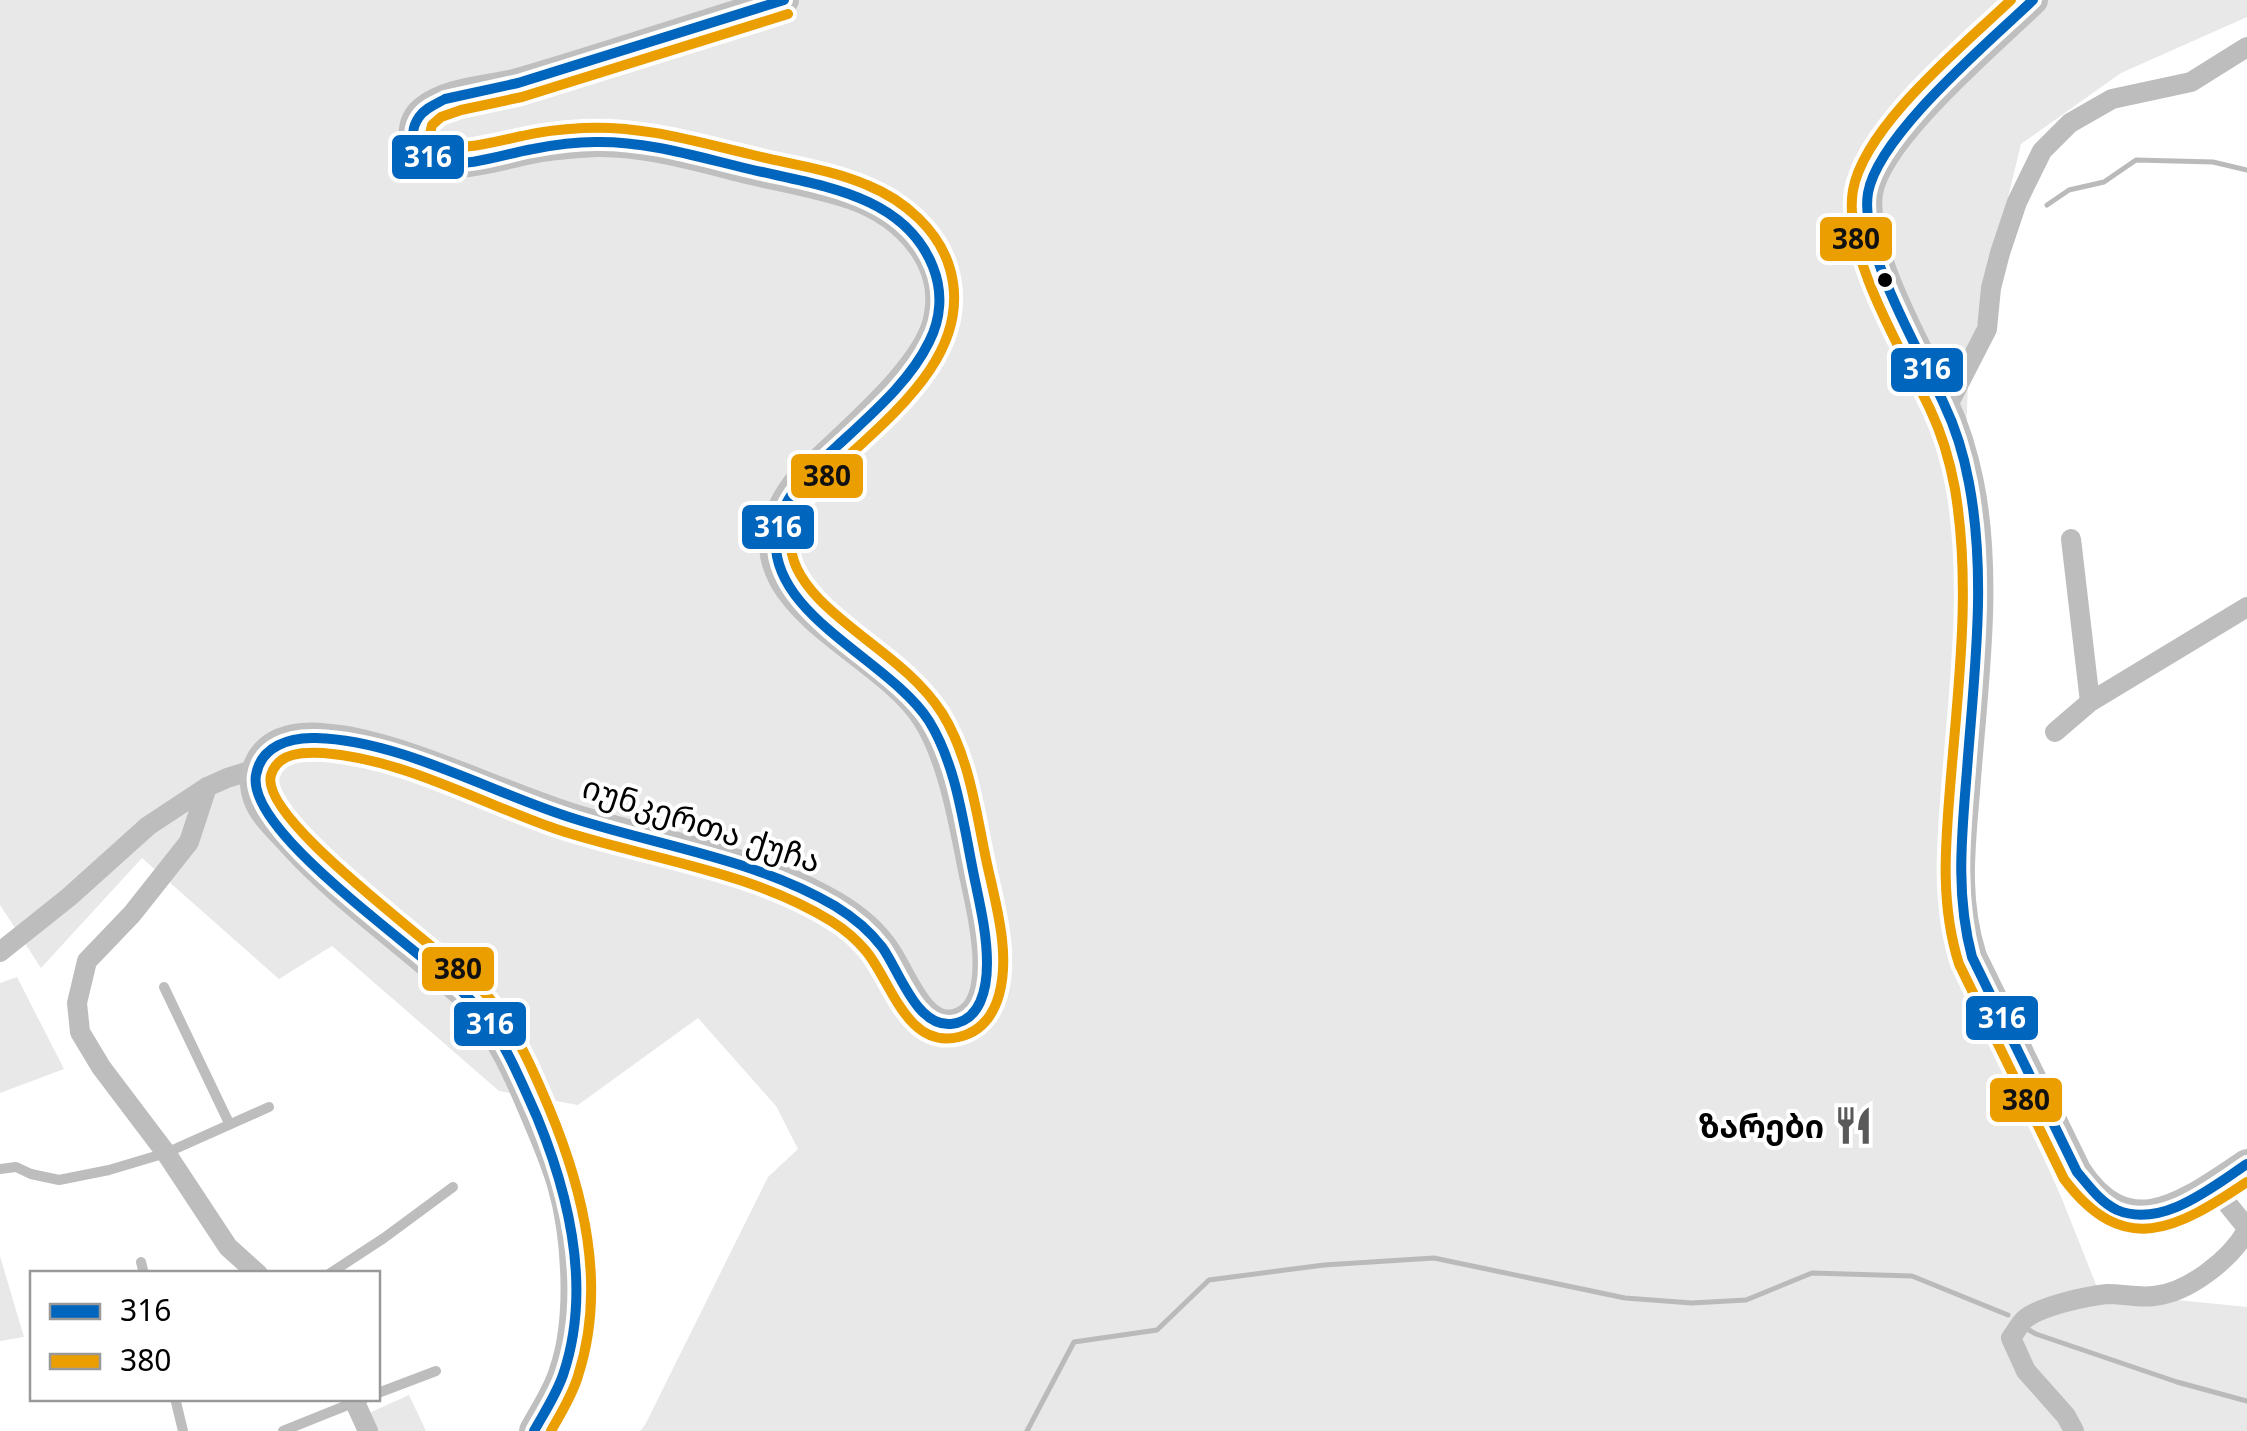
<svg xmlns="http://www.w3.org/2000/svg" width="2247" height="1431" font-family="'Noto Sans','Noto Sans Georgian',sans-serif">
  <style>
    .green { fill: #e8e8e8 }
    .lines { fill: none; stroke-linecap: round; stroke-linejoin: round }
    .stream { stroke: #bababa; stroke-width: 5 }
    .lane { stroke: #bdbdbd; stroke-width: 10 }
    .street { stroke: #bdbdbd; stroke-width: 20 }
    .secondary { stroke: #bfbfbf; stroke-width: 30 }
    .bus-1-casing { stroke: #fff; stroke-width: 18 }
    .bus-2-casing { stroke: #fff; stroke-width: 18 }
    .bus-1 { stroke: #0065bd; stroke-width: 10 }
    .bus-2 { stroke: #eb9e00; stroke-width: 10 }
    .bus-dot { fill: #000; stroke: #fff; stroke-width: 4 }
    .labels { text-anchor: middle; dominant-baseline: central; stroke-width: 8; stroke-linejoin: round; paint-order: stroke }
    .street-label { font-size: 32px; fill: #000; stroke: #fff }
    .poi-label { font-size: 32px; font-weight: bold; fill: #000; stroke: #fff; text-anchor: end }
    .line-badge { stroke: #fff; stroke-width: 4 }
    .badge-label { font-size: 28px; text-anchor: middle; font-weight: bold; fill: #fff }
    .pale-badge-label { font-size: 28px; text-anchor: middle; font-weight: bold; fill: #111 }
  </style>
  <rect width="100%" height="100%" fill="#fff"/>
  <path class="green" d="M0,0h2247v17l-126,56 -100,71 -52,215 -10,249 -16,251v61l28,74 91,205 37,93 148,15v124h-1607l5,-6 123,-248 30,-28 -22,-43 -78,-88 -120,87 -79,-14 -167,-145 -53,33 -137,-121 -101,110 -41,-63z
    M17,977l47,92 -64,24v-110z
    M0,1256l24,81 -24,4z
    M409,1395l17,36h-49l-8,-18z"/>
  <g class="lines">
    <path class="stream" d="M2047,205l22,-15 35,-8 32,-22 77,2 34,8
      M2027,1329l9,5 141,48 70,19
      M1027,1431l47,-89 83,-12 52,-50 115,-15 110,-7 191,40 67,5 54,-3 66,-27 100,3 96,39"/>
    <path class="lane" d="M164,987l65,136
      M0,1169l16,-2 15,7 28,6 50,-10 57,-17 103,-46
      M141,1262l3,12
      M329,1274l55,-36 69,-51
      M378,1393l58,-22
      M175,1398l8,33
      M283,1431l82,-33"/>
    <path class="street" d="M1946,409l41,-80 4,-41 9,-35 17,-51 25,-51 28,-28 42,-24 79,-17 56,-35
      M2071,539l19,163
      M2055,732l35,-30 157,-95
      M207,787l-18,55 -57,72 -45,47 -10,42 3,29 21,35 65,86 62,94 30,27
      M0,952l69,-55 79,-71 59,-39 20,-9 29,-9
      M2213,1186l34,42
      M353,1398l15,33
      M2074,1431l-8,-15 -40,-45 -15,-33c4,-5 9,-15 14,-19 16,-13 62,-23 82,-25 16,0 32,4 47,2 34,-3 77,-37 93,-66"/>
    <path class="secondary" d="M2033,0c-43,42 -156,136 -165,193 -8,58 51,158 76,211 11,24 20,54 25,79 20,98 3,210 -4,309 -5,59 -11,107 7,165l105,215c52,79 111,31 170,-8
      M534,1431c10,-19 24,-39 30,-60 18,-52 13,-135 -2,-187 -7,-25 -18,-49 -28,-73 -16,-38 -32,-74 -59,-107 -14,-16 -34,-30 -50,-44 -45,-38 -93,-74 -133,-118 -12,-14 -28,-27 -34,-44 -8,-22 1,-45 23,-55 20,-9 45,-5 66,-2 76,15 147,52 221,76 81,26 180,41 254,82 23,12 45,27 60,48 21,26 38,94 81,74 42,-20 19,-110 11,-146 -10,-49 -21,-118 -48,-159 -47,-74 -212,-120 -129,-231 40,-42 129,-111 141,-165 13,-59 -32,-106 -85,-125 -35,-12 -73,-18 -110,-27 -47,-12 -99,-27 -148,-26 -17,1 -36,2 -53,5 -29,4 -93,27 -118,10 -15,-11 -13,-35 0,-46 24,-20 65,-20 94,-28 89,-26 178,-56 266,-83"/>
    <defs>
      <path id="bus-1" d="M2033,0c-44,42 -155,135 -165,193 -9,58 52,158 76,211 12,25 20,52 25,79 18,95 5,191 -2,287 -5,63 -12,124 5,187l105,215c12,14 23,30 40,38 45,19 95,-23 130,-46
        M534,1431c10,-18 22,-36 29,-56 29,-85 7,-178 -26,-258 -17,-38 -33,-78 -60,-110 -40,-48 -232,-171 -221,-232 5,-29 34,-38 60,-37 83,2 174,54 253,79 89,29 184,41 266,89 18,11 34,24 47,41 17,23 34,80 69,77 30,-3 36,-36 36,-61 0,-31 -8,-62 -14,-92 -10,-50 -17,-106 -44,-150 -39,-61 -161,-106 -153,-186 5,-43 42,-71 72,-99 29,-27 63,-57 81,-94 12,-23 14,-50 4,-75 -29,-74 -118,-82 -184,-98 -51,-12 -101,-28 -154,-27 -21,0 -42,3 -62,7 -29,5 -62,18 -92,13 -23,-3 -36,-25 -22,-45 6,-9 17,-13 26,-18l73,-16 266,-83"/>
      <path id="bus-2" d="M2011,0c-47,45 -146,125 -158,190 -11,64 50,162 77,219 12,25 20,53 25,80 16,95 4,191 -4,287 -5,63 -12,125 8,188l105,215c60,80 113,50 183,3
        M551,1431c10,-18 21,-35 27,-55 29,-89 6,-184 -29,-268 -16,-38 -32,-75 -58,-108 -33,-41 -234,-178 -220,-225 7,-23 33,-23 52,-22 81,6 157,50 233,76 91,30 192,41 275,92 13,8 25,18 35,30 25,30 41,99 93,86 21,-5 34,-21 40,-42 12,-43 -4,-93 -13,-136 -10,-48 -17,-103 -44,-146 -31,-48 -84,-74 -123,-114 -17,-18 -33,-41 -27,-68 6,-30 32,-51 53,-72 52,-48 128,-110 105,-190 -11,-39 -46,-69 -83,-84 -37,-16 -79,-21 -118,-31 -55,-13 -109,-29 -166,-26 -20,1 -40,3 -61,8 -30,6 -59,16 -90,8l-3,-6 3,-13 9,-8 20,-7 61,-13 266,-83"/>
    </defs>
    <use href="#bus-1" class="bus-1-casing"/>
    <use href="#bus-2" class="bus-2-casing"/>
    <use href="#bus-1" class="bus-1"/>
    <use href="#bus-2" class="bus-2"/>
  </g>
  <defs>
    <symbol id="restaurant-bare" viewBox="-9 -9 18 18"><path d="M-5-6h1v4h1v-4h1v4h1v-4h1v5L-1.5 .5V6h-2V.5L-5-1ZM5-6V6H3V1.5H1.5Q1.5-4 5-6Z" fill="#595959" stroke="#fff" stroke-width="2.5" paint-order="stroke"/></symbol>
  </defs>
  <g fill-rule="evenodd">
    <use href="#restaurant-bare" x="1826" y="1098" width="55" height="55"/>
  </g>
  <circle class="bus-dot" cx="1885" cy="280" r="9"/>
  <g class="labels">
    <g class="street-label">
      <text transform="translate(702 823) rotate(18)">იუნკერთა ქუჩა</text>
    </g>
    <g class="poi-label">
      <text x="1824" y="1125">ზარები</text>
    </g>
  </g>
  <g class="line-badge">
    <rect x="390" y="133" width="76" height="48" rx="10" fill="#0065bd"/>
    <rect x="1818" y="215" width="76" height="48" rx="10" fill="#eb9e00"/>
    <rect x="1889" y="346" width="76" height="48" rx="10" fill="#0065bd"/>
    <rect x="789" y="452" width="76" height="48" rx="10" fill="#eb9e00"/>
    <rect x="740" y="503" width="76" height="48" rx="10" fill="#0065bd"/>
    <rect x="420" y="945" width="76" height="48" rx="10" fill="#eb9e00"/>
    <rect x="1964" y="994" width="76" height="48" rx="10" fill="#0065bd"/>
    <rect x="452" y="1000" width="76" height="48" rx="10" fill="#0065bd"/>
    <rect x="1988" y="1076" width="76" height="48" rx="10" fill="#eb9e00"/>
  </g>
  <g class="badge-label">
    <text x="428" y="167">316</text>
    <text x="1927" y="379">316</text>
    <text x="778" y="537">316</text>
    <text x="2002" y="1028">316</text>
    <text x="490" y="1034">316</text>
  </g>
  <g class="pale-badge-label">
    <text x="1856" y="249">380</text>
    <text x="827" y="486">380</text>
    <text x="458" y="979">380</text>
    <text x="2026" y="1110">380</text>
  </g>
  <rect x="30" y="1271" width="350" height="130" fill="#ffffff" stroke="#999999" stroke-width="2.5"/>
  <rect x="50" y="1304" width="50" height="15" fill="#0065bd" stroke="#999999" stroke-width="2.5"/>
  <text x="120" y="1321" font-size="30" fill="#000000">316</text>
  <rect x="50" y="1354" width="50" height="15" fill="#eb9e00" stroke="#999999" stroke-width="2.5"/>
  <text x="120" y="1371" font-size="30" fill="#000000">380</text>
</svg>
